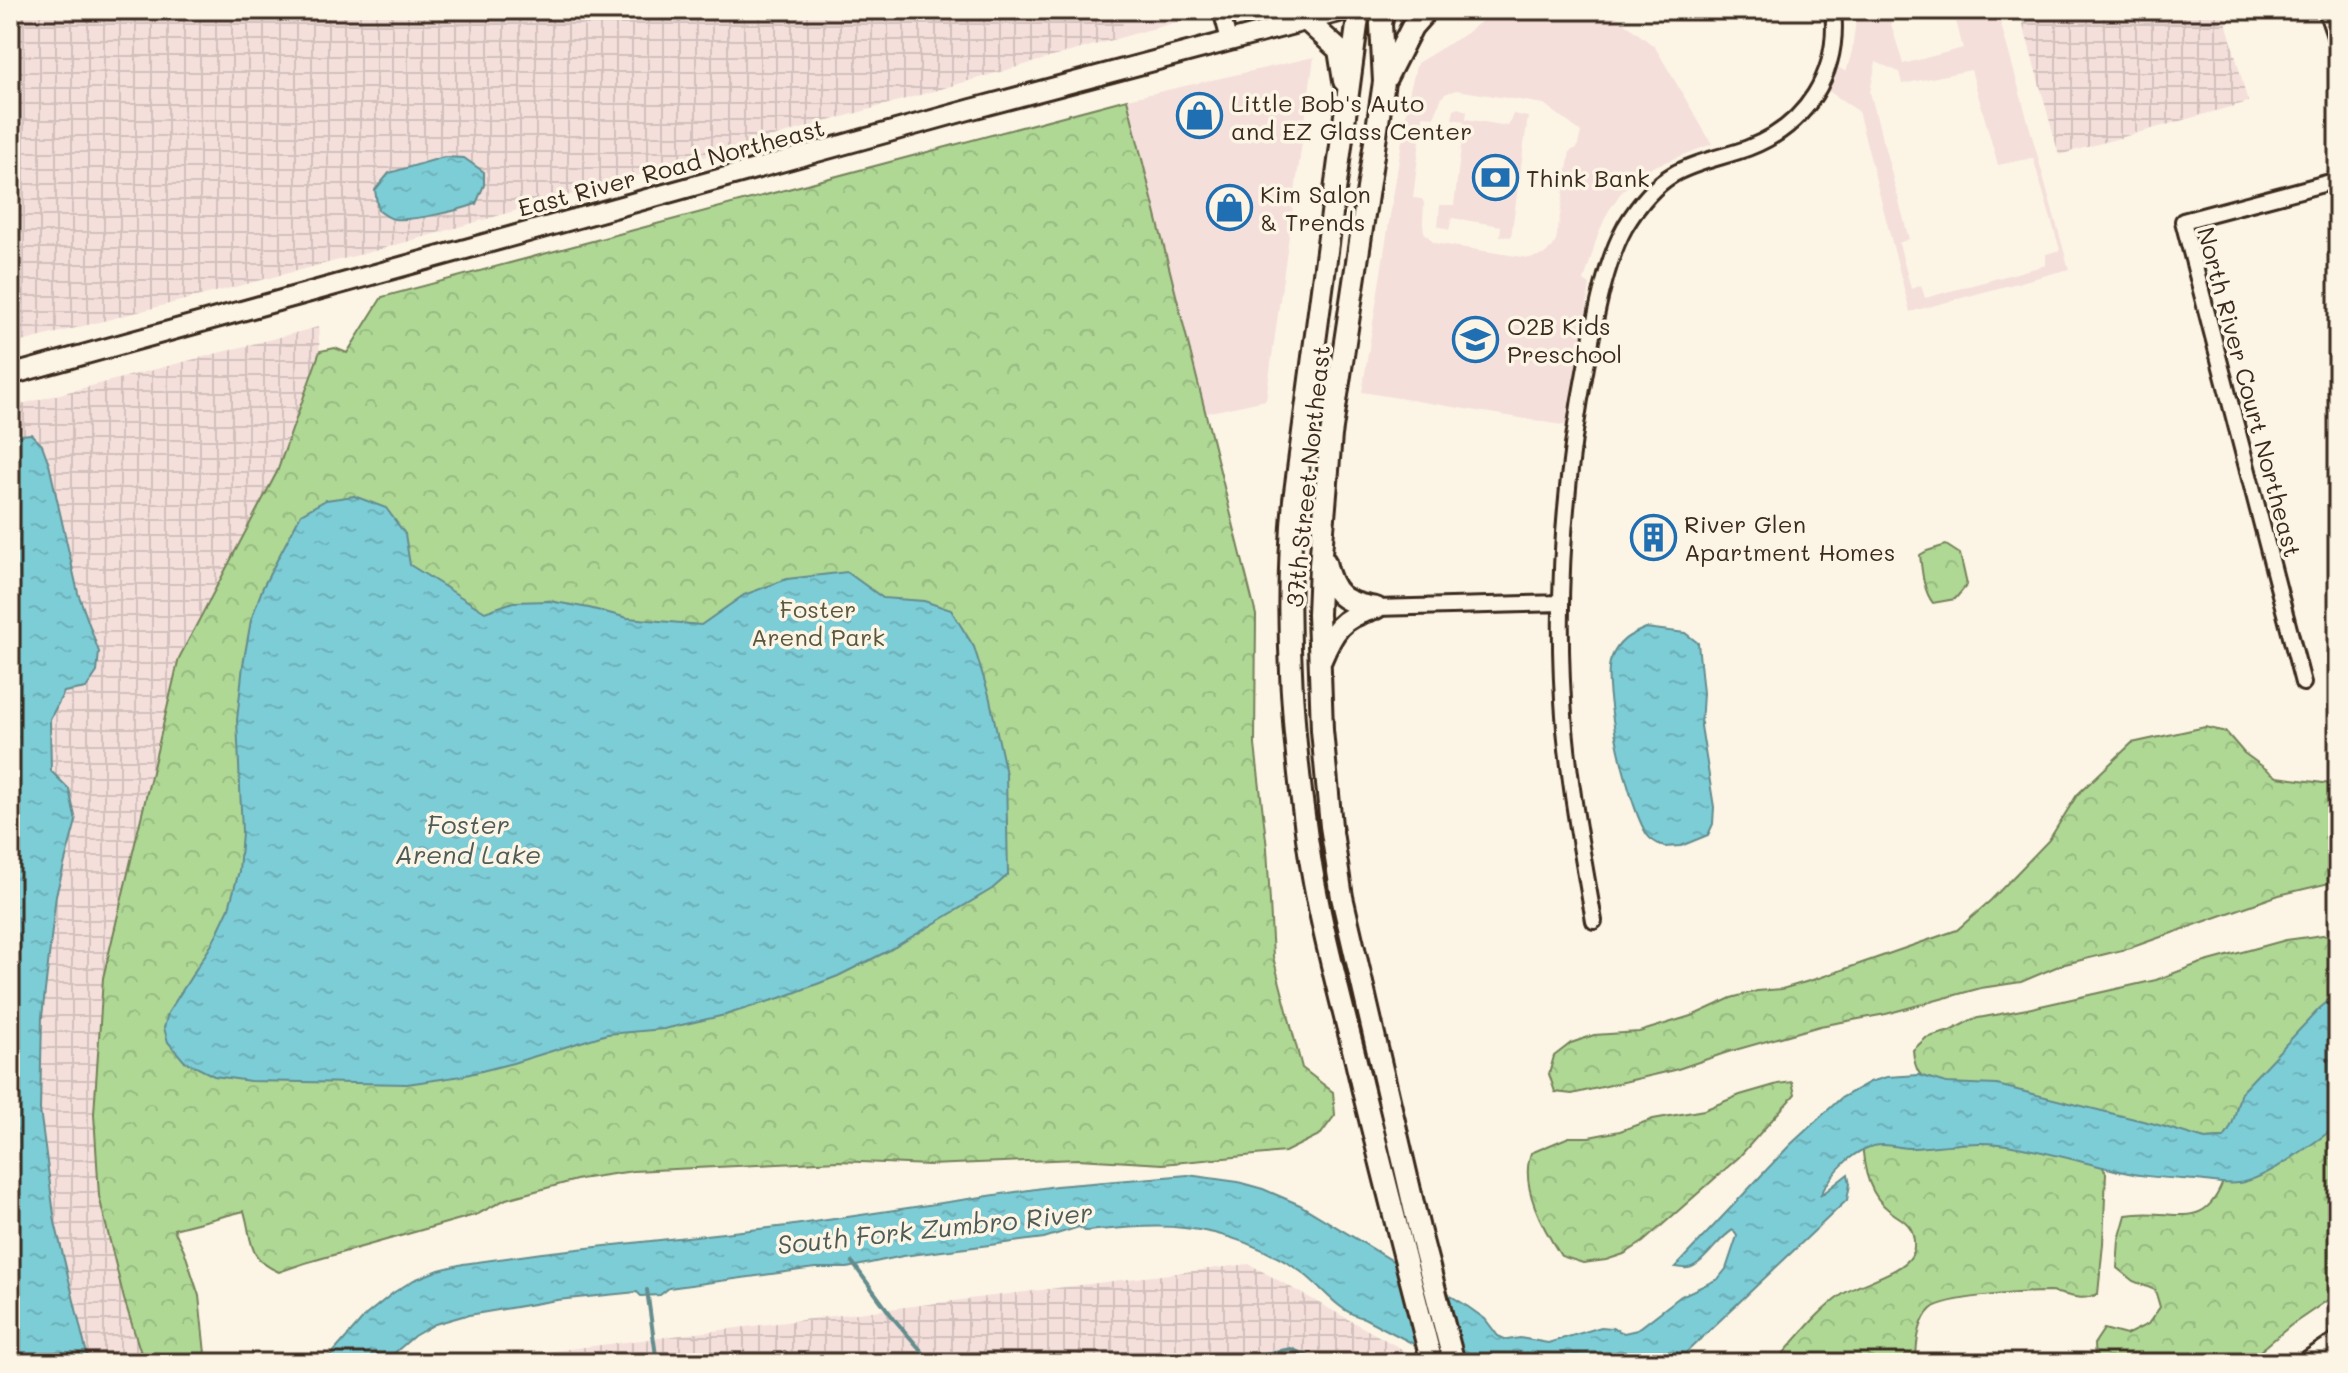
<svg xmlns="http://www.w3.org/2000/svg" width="2348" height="1373" font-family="Mali,sans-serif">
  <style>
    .built { fill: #f4dfdb; fill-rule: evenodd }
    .industrial { fill: url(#industrial-grid) }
    .forest { fill: url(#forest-crowns); stroke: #75815a; stroke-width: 2 }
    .water { fill: url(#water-ripples); stroke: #638c8d; stroke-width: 2 }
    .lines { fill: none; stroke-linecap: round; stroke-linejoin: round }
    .stream { stroke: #638c8d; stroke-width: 4 }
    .street-casing { stroke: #3b2a1e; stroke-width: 20 }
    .secondary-casing { stroke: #3b2a1e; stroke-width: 24 }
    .primary-casing { stroke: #3b2a1e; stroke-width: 26 }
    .street { stroke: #fcf5e5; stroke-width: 14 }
    .secondary { stroke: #fcf5e5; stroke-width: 18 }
    .primary { stroke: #fcf5e5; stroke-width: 20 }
    .labels { text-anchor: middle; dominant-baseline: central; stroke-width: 7; stroke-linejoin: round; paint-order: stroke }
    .poi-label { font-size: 24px; fill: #3b2a1e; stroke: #fcf5e5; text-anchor: start }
    .street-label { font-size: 24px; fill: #3b2a1e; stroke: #fcf5e5 }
    .park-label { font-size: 24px; fill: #58563c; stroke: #fcf5e5 }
    .water-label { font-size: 26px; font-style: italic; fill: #4f5b56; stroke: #fcf5e5 }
  </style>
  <defs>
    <pattern id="industrial-grid" width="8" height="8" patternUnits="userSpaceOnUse" patternTransform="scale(2)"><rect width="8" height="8" fill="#f4dfdb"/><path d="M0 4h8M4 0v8" fill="none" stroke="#d2c0bc"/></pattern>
    <pattern id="forest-crowns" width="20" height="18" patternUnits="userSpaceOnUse" patternTransform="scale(2)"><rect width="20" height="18" fill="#afd895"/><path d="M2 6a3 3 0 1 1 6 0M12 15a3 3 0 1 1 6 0" fill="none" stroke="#97ba80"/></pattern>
    <pattern id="water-ripples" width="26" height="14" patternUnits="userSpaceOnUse" patternTransform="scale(2)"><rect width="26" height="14" fill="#7dcdd7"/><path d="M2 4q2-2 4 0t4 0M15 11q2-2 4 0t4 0" fill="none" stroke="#6db0b8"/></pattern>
  </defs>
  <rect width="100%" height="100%" fill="#fcf5e5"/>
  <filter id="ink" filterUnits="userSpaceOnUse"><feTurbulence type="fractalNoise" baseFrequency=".0125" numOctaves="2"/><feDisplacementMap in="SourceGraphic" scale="16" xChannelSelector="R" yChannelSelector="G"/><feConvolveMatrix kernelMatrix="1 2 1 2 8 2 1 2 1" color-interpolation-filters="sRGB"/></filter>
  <g filter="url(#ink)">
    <path class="built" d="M1119,10h102l-95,26z
      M1496,10h112l47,37 57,97 -70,27 -22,23 -12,18 -10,22 -14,47 6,4 -22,141 -206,-34 48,-302 7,-27 48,-29zM1456,90l88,14 37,28 -4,16 -7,3 -14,90 -4,7 -9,7 -14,3 -95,-15 -10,-11 -1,-9 1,-20 -2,-4 -9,-1 10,-82 11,1 8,-20 3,-3z
      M1857,10h30l16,54 60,-16 -10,-38h44l72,259 -159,43 -52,-201 -31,-21 11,-23 8,5 6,-21zM1876,62l23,10 3,12 69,-14 27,95 35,-7 27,92 -14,4v11l-121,33 -4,-13 -10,4 -12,-46 10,-4 -39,-147z
      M1314,57l-48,343 -60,13 -79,-314z
      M1458,108l9,3 -1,8 42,7 5,-12 15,3 -17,120 -11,-1 1,-10 -49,-8 -3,12 -11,-4 2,-21h14l10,-84 -12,-2 2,-9z"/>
    <path class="industrial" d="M10,10h1109l7,26 -748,214 -368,95z
      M2019,10h204l25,92 -189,53z
      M318,327l5,65 -124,279 -33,692h-156v-956z
      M1249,1264l167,93 1,6h-930l11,-5z"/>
    <path class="forest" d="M1127,99l129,516 -1,130 12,103 6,109 29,111 31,24 2,23 -14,19 -36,18 -122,12 -85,-5 -149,6 -91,-4 -205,10 -53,8 -74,20 -28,15 -173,49 -26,9c-33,-14 -26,-31 -35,-61l-70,18 10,21 15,46 7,67h-62l-20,-64 -25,-103 -5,-82 9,-136 76,-320 98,-186 43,-121 15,-3 12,5 35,-56z
      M1946,545l14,9 7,31 -12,14 -22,4c-10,-13 -11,-32 -13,-48l7,-4z
      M2205,727l21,5 18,21 33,24 61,8v96l-59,14 -149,53 -69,17 -40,17 -40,6 -95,26 -66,12 -92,26 -53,18 -103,24 -17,-2 -6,-18 5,-18 17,-13 23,-8 45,-3 55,-17 37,-17 26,-7 25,-2 37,-11 138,-48 34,-30 58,-60 28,-45 55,-52z
      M2338,933v67l-98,130 -16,8 -19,1 -263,-50c-20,-12 -27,-13 -29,-39l13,-12 24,-7 23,-12 54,-10 129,-29 42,-16 88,-24z
      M1792,1082l3,12 -56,63 -96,85 -19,12 -18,6 -23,3 -22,-7c-18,-28 -42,-70 -30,-103l38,-16h20l31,-6 33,-12 51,-9 36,-15 38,-11z
      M2338,1125v168l-48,33 -44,37h-151l-1,-19 10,-15 22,6 22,-11 12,-17 -5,-17 -22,-9 -16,-13 2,-28 7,-25c47,-9 79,22 99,-39z
      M1863,1126l233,29 10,18 -3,71 -5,50c-21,9 -29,-1 -49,-2 -21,0 -104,4 -118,17 -13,12 -15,38 -15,54h-138l4,-8c19,-21 37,-45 61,-61 16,-11 61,-22 69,-39 4,-8 2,-23 -3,-29 -5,-7 -12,-9 -19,-15 -26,-20 -29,-55 -27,-85z"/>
    <path class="water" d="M444,157l20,1 20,14v13l-8,19c-19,7 -63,17 -82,15 -6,-1 -11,-5 -16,-9l-3,-20 14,-17z
      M31,434l11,11 7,19 29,129 21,59 -2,20 -11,16 -22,4 -14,27 1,52 18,18 7,32 -20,74 -14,122 -2,93 15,112 34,141h-79v-927z
      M354,496l32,12 19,26 5,31 75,47 28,-10 36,-1 40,7 39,10 73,7 43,-30 43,-16 60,-7 36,26 41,3 27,9 23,37 15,48 17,79 2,101 -16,14 -104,62 -50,25 -52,20 -61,19 -61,14 -57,5 -94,29 -51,13 -55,8 -157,-3 -36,-5 -30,-15 -16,-19 -4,-14 4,-15 44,-69 17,-36 10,-37 3,-39 -5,-112 6,-55 8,-45 12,-33 38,-73 25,-14z
      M1646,628l39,5 13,10 5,50 -2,33 13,81 -1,17 -5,11 -27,11 -17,1c-5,-3 -12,-6 -15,-10 -19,-22 -49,-152 -38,-178 7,-18 18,-24 35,-31z
      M2338,993v86l-4,4 4,2v41c-26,17 -70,53 -100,57 -13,2 -29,-2 -42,-3 -28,-2 -57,-3 -85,-11 -37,-9 -74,-20 -112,-25 -29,-3 -57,2 -85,4 -11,1 -20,-3 -31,-3 -28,0 -51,28 -63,51l28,-22 2,10 -3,16 -172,163h-225l-86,-45c-26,-5 -42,-32 -64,-47 -34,-23 -75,-39 -116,-43 -32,-4 -67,1 -99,3l-6,-4 -35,11 -141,18 -56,12h-32l-146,20 -9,7 -19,1 -4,-4 -80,8 -94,16 -28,8 -21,12 -31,27h-59l42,-48 27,-22 21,-13 25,-10 24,-6 79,-11 245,-27 269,-40 132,-11 50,7 25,7 37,16 164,99 21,15 13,17 9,4 13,-2 28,5 53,-16 11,1 12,5 13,-3 44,-34 37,-17 8,-10 11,-33 -4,-6c-15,8 -29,35 -45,38 -1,1 -11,-1 -13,-1l115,-122 51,-47 29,-16 17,-5 32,-2 27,8 51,2 158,39 50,15 19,-1c12,-16 11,-28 17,-46l79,-84z"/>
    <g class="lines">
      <path class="stream" d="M852,1262l42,57 38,44
        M647,1290l10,73
        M1214,1363l77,-14 32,14"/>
      <defs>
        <path id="street" d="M1221,10l8,30
          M2326,10l12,35
          M1376,608l185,-5
          M2303,683l-120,-462 155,-41
          M1594,921c-11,-63 -23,-127 -29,-192 -10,-123 -2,-246 22,-368 8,-41 18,-98 38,-134 12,-20 28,-41 49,-53 23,-13 50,-17 74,-26 58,-22 92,-75 85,-138"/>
        <path id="secondary" d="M10,375l962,-266 375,-99
          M2305,1363l33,-22"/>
        <path id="primary" d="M1359,10l-65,490c-10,112 -3,227 13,338 10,74 30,147 48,219 24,103 51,204 77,306
          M1384,10l-3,14 3,58 -53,353 -11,130 -2,49 4,116 9,96 11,71 77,332 35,134
          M1306,20l33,30 5,31
          M1282,26l19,-16
          M1386,78l26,-51 15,-17
          M1325,562c7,33 19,41 51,46
          M1321,660c12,-29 20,-42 51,-51"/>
      </defs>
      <use href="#street" class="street-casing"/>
      <use href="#secondary" class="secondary-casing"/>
      <use href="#primary" class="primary-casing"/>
      <use href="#street" class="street"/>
      <use href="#secondary" class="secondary"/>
      <use href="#primary" class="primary"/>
    </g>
  </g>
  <defs>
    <symbol id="shop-ring" viewBox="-11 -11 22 22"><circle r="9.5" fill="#fcf5e5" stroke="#1f6fb2" stroke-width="1.5"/><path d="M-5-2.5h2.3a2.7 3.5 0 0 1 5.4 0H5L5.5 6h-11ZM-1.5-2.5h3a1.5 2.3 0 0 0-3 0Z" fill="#1f6fb2"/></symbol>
    <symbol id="bank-ring" viewBox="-11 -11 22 22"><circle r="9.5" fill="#fcf5e5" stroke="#1f6fb2" stroke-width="1.5"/><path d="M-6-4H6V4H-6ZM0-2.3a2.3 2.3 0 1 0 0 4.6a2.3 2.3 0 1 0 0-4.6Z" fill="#1f6fb2"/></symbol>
    <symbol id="school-ring" viewBox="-11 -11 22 22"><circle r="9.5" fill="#fcf5e5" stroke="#1f6fb2" stroke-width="1.5"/><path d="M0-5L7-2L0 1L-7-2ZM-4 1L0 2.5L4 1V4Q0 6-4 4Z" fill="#1f6fb2"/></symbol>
    <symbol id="building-ring" viewBox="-11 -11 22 22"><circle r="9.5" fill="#fcf5e5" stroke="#1f6fb2" stroke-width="1.5"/><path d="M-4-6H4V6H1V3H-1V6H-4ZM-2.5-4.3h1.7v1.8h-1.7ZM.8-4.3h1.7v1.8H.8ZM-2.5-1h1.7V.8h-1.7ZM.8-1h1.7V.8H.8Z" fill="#1f6fb2"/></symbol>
  </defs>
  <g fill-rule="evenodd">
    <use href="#shop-ring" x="1174" y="90" width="51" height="51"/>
    <use href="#bank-ring" x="1470" y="152" width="51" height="51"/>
    <use href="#shop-ring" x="1204" y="182" width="51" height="51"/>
    <use href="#school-ring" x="1450" y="314" width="51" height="51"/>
    <use href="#building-ring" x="1628" y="512" width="51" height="51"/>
  </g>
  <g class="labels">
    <g class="poi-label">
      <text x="1231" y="102">Little Bob's Auto<tspan x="1231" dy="28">and EZ Glass Center</tspan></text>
      <text x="1526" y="177">Think Bank</text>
      <text x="1260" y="193">Kim Salon<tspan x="1260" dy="28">&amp; Trends</tspan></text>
      <text x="1507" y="325">O2B Kids<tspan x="1507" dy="28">Preschool</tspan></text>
      <text x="1684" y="523">River Glen<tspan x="1684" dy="28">Apartment Homes</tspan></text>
    </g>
    <g class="street-label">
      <text transform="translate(671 167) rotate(-15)">East River Road Northeast</text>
      <text transform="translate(2250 392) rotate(75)">North River Court Northeast</text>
      <text transform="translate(1307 476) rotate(-84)">37th Street Northeast</text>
    </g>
    <g class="park-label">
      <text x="818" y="608">Foster<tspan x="818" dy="28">Arend Park</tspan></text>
    </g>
    <g class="water-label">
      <text x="468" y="824">Foster<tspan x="468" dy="30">Arend Lake</tspan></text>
      <text transform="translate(935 1228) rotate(-6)">South Fork Zumbro River</text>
    </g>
  </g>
  <rect width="2348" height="1373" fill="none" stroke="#fcf5e5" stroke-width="40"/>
  <rect x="20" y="20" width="2308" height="1333" fill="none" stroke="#3b2a1e" stroke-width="3" filter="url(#ink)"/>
</svg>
